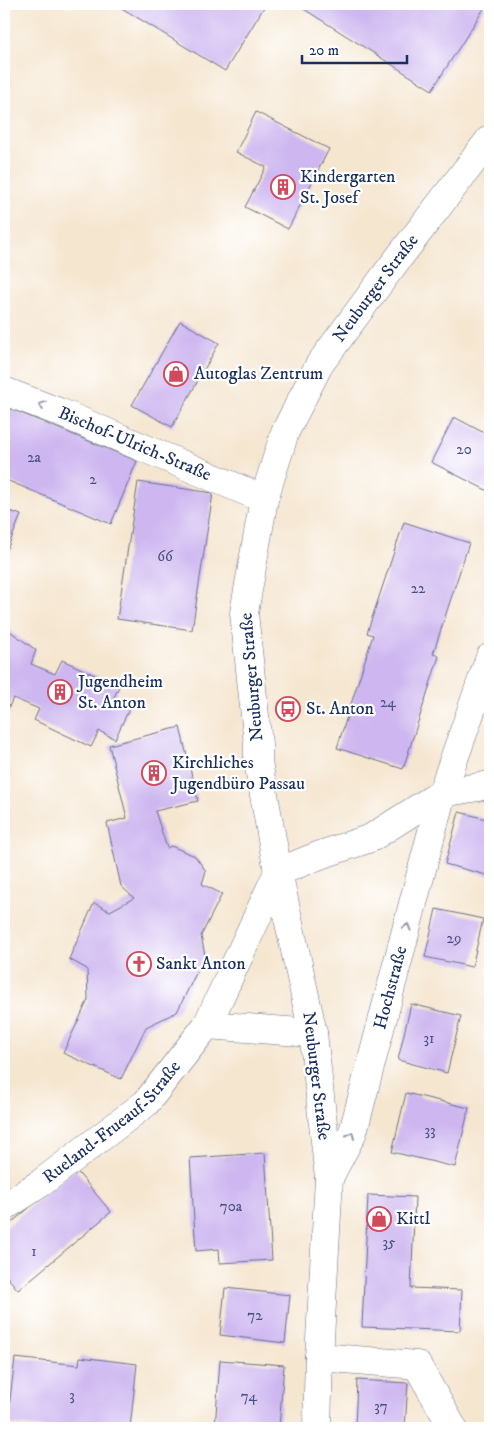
<svg xmlns="http://www.w3.org/2000/svg" width="494" height="1432" font-family="'IM FELL DW Pica',serif">
  <style>
    .building { fill: #ceb7f0 }
    .lines { fill: none; stroke-linecap: round; stroke-linejoin: round }
    .minor-casing { stroke: #676f86; stroke-width: 29 }
    .minor { stroke: #fff; stroke-width: 28 }
    .oneway { stroke: #8d97ae }
    .labels { text-anchor: middle; dominant-baseline: central; stroke-width: 4.5; stroke-linejoin: round; paint-order: stroke }
    .number-label { font-size: 15px; fill: #485182 }
    .poi-label { font-size: 18px; fill: #1b2f5e; stroke: #fff; text-anchor: start }
    .street-label { font-size: 18px; fill: #1b2f5e; stroke: #fff }
  </style>
  <rect width="100%" height="100%" fill="#fff"/>
  <filter id="ink" filterUnits="userSpaceOnUse"><feTurbulence type="fractalNoise" baseFrequency=".02" numOctaves="2"/><feDisplacementMap in="SourceGraphic" scale="10" xChannelSelector="R" yChannelSelector="G"/><feConvolveMatrix kernelMatrix="1 2 1 2 8 2 1 2 1" color-interpolation-filters="sRGB"/></filter>
  <filter id="wash" filterUnits="userSpaceOnUse"><feTurbulence type="fractalNoise" baseFrequency=".0096" numOctaves="4" result="noise"/><feDisplacementMap in="SourceGraphic" scale="20" xChannelSelector="R" yChannelSelector="G"/><feGaussianBlur stdDeviation="1.12" result="paint"/><feColorMatrix in="noise" values="0 0 0 0 0 0 0 0 0 0 0 0 0 0 0 0 0 1.4 0 .05"/><feComposite in="paint" operator="in"/></filter>
  <g filter="url(#wash)">
    <rect width="100%" height="100%" fill="#f5e6d0"/>
    <g id="blocks">
      <path class="building" d="M115,4h151l-41,67z
        M296,4h184l5,3 -53,83z
        M256,112l73,37 -41,80 -43,-22 21,-40 -30,-15z
        M180,321l39,22 -47,84 -40,-22z
        M4,406l133,55 -26,63 -107,-45z
        M454,417l36,19v56l-59,-30z
        M138,482l75,11 -21,137 -75,-11z
        M4,509l17,6 -17,42z
        M404,522l65,21 -36,111 6,2 -36,113 -66,-21 36,-113 -6,-2z
        M4,627l32,23 -5,14 24,10 7,-14 57,26 -6,14 17,7 -15,32 -16,-8 -8,16 -57,-27 5,-11 -26,-11 -6,13 -3,3z
        M180,727l18,74 -43,10 12,37 4,-2 24,10 11,15 -4,13 20,10 -21,42 4,19 -28,57 -31,15 -25,52 -58,-26 25,-53 -1,-31 -18,-10 25,-56 16,8 24,-13 -13,-12 -14,-63 20,-5 -18,-73z
        M459,812l31,8v56l-45,-12z
        M436,909l47,10 -11,48 -47,-10z
        M411,1004l50,12 -14,57 -49,-13z
        M406,1093l63,15 -14,59 -63,-15z
        M265,1153l7,107 -52,3 -1,-14 -23,2 -6,-93z
        M75,1169l36,43 -93,78 -14,-17v-44z
        M368,1195l47,2 -4,91 51,2 -2,41 -98,-4z
        M225,1288l65,7 -5,48 -65,-8z
        M80,1357l57,7 -7,64h-89l-34,-4 8,-66 64,7z
        M220,1360l64,5 -5,63h-64z
        M357,1380l51,3 -3,45h-50z"/>
    </g>
  </g>
  <g filter="url(#ink)">
    <use href="#blocks" fill-opacity="0" stroke="#676f86" stroke-width="1"/>
    <g class="lines">
      <defs>
        <g id="minor">
          <path id="s1" d="M4,391l55,21 205,87"/>
          <path d="M278,872l42,-17 51,-17 71,-45 48,-8"/>
          <path d="M207,1025l106,8"/>
          <path id="s2" d="M329,1178l24,-46 89,-339 48,-136"/>
          <path id="s3" d="M4,1207l37,-24 105,-80 61,-78 71,-153"/>
          <path d="M319,1357l98,8 36,63"/>
          <path id="s4" d="M317,1428l2,-71 10,-179 -16,-145 -35,-161 -20,-110v-18l-14,-131 20,-114 21,-67 34,-67 71,-96 100,-130"/>
        </g>
      </defs>
      <use href="#minor" class="minor-casing"/>
      <use href="#minor" class="minor"/>
    </g>
    <defs><path id="oneway-chevron" d="M-2-3.5L2.5 0L-2 3.5" fill="none" stroke-width="1.6" stroke-linecap="round" stroke-linejoin="round" transform="scale(1.25)"/></defs>
    <g class="oneway">
      <use href="#oneway-chevron" transform="translate(42 405) rotate(-160)"/>
      <use href="#oneway-chevron" transform="translate(407 927) rotate(-75)"/>
      <use href="#oneway-chevron" transform="translate(351 1135) rotate(-66)"/>
    </g>
  </g>
  <defs>
    <symbol id="building-ring" viewBox="-11 -11 22 22"><circle r="9.5" fill="#fff" stroke="#d1495b" stroke-width="1.5"/><path d="M-4-6H4V6H1V3H-1V6H-4ZM-2.5-4.3h1.7v1.8h-1.7ZM.8-4.3h1.7v1.8H.8ZM-2.5-1h1.7V.8h-1.7ZM.8-1h1.7V.8H.8Z" fill="#d1495b"/></symbol>
    <symbol id="shop-ring" viewBox="-11 -11 22 22"><circle r="9.5" fill="#fff" stroke="#d1495b" stroke-width="1.5"/><path d="M-5-2.5h2.3a2.7 3.5 0 0 1 5.4 0H5L5.5 6h-11ZM-1.5-2.5h3a1.5 2.3 0 0 0-3 0Z" fill="#d1495b"/></symbol>
    <symbol id="bus-ring" viewBox="-11 -11 22 22"><circle r="9.5" fill="#fff" stroke="#d1495b" stroke-width="1.5"/><path d="M-5-6H5V4H4V6H2V4H-2V6H-4V4H-5ZM-3.5-4V0h7V-4ZM-3.5 1.2v1.5H-2V1.2ZM2 1.2v1.5H3.5V1.2Z" fill="#d1495b"/></symbol>
    <symbol id="church-ring" viewBox="-11 -11 22 22"><circle r="9.5" fill="#fff" stroke="#d1495b" stroke-width="1.5"/><path d="M-1.2-6h2.4v3.5h3.3v2.4h-3.3V6h-2.4V-.1h-3.3v-2.4h3.3Z" fill="#d1495b"/></symbol>
  </defs>
  <g fill-rule="evenodd">
    <use href="#building-ring" x="269" y="173" width="28" height="28"/>
    <use href="#shop-ring" x="162" y="360" width="28" height="28"/>
    <use href="#building-ring" x="46" y="678" width="28" height="28"/>
    <use href="#bus-ring" x="274" y="695" width="28" height="28"/>
    <use href="#building-ring" x="140" y="759" width="28" height="28"/>
    <use href="#church-ring" x="125" y="950" width="28" height="28"/>
    <use href="#shop-ring" x="365" y="1205" width="28" height="28"/>
  </g>
  <g class="labels">
    <g class="number-label">
      <text x="464" y="449">20</text>
      <text x="34" y="457">2a</text>
      <text x="93" y="479">2</text>
      <text x="165" y="556">66</text>
      <text x="418" y="588">22</text>
      <text x="388" y="702">24</text>
      <text x="454" y="938">29</text>
      <text x="429" y="1038">31</text>
      <text x="430" y="1130">33</text>
      <text x="231" y="1206">70a</text>
      <text x="389" y="1242">35</text>
      <text x="34" y="1251">1</text>
      <text x="255" y="1315">72</text>
      <text x="72" y="1395">3</text>
      <text x="249" y="1396">74</text>
      <text x="381" y="1406">37</text>
    </g>
    <g class="poi-label">
      <text x="300" y="177">Kindergarten<tspan x="300" dy="21">St. Josef</tspan></text>
      <text x="194" y="374">Autoglas Zentrum</text>
      <text x="78" y="682">Jugendheim<tspan x="78" dy="21">St. Anton</tspan></text>
      <text x="306" y="709">St. Anton</text>
      <text x="172" y="763">Kirchliches<tspan x="172" dy="21">Jugendbüro Passau</tspan></text>
      <text x="156" y="964">Sankt Anton</text>
      <text x="396" y="1219">Kittl</text>
    </g>
    <g class="street-label">
      <text stroke="none"><textPath href="#s4" startOffset="1179">Neuburger Straße</textPath></text>
      <text stroke="none"><textPath href="#s1" startOffset="141">Bischof-Ulrich-Straße</textPath></text>
      <text transform="translate(252 677) rotate(-95)">Neuburger Straße</text>
      <text stroke="none"><textPath href="#s2" startOffset="201">Hochstraße</textPath></text>
      <text transform="translate(316 1076) rotate(83)">Neuburger Straße</text>
      <text stroke="none"><textPath href="#s3" startOffset="138">Rueland-Frueauf-Straße</textPath></text>
    </g>
  </g>
  <rect width="494" height="1432" fill="none" stroke="#fff" stroke-width="20"/>
  <path d="M302 55v8h105v-8" fill="none" stroke="#1b2f5e" stroke-width="2.5"/>
  <text x="309" y="55" font-size="15" fill="#1b2f5e" stroke="#ffffff" stroke-width="4" paint-order="stroke">20 m</text>
</svg>
